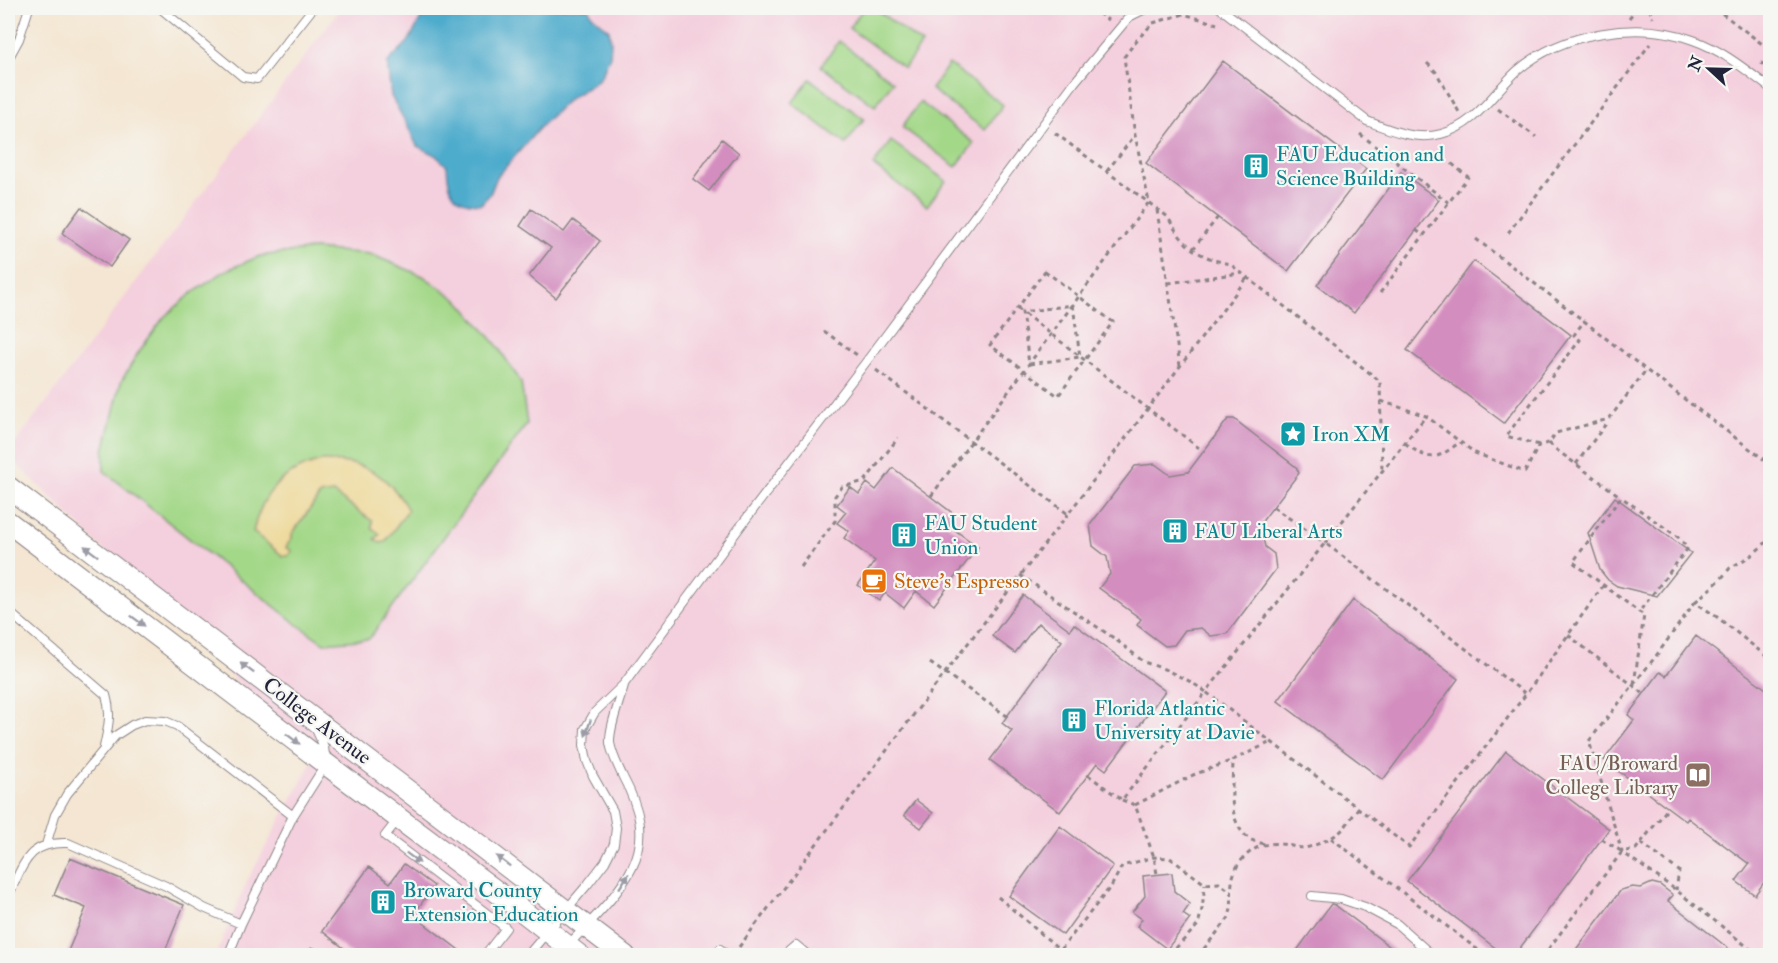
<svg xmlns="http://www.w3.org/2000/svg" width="1778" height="963" font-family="'IM FELL Double Pica',serif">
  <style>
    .built { fill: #f4cfdd }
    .green { fill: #a4d889; stroke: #637d62; stroke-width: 1.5 }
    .sand { fill: #eeda9e; stroke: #887e6c; stroke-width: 1.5 }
    .water { fill: #4eabcc; stroke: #386684; stroke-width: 1.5 }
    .building { fill: #d38ebf }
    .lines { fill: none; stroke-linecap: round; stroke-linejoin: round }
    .service-casing { stroke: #8b8486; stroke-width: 10 }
    .tertiary-casing { stroke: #8b8486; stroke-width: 23 }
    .path { stroke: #8b8486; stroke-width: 3; stroke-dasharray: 4.5 4.5; stroke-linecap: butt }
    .service { stroke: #fff; stroke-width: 8 }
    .tertiary { stroke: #fff; stroke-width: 21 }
    .oneway { fill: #9c9ca7 }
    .labels { text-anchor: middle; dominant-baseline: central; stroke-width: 4.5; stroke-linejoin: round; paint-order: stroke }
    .culture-label { font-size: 21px; fill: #0d838f; stroke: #f6f6f2; text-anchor: start }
    .food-label { font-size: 21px; fill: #c56008; stroke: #f6f6f2; text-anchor: start }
    .street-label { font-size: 21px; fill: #22223b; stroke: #f6f6f2 }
    .education-label { font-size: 21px; fill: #785e54; stroke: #f6f6f2; text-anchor: end }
  </style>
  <rect width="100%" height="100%" fill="#f6f6f2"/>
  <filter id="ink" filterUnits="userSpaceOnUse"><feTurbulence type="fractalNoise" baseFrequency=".0167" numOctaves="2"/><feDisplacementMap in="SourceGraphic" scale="12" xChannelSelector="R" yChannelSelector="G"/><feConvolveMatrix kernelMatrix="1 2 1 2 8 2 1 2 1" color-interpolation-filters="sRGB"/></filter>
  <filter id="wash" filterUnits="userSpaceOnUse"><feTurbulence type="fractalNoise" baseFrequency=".008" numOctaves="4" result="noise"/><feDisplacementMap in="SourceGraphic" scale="24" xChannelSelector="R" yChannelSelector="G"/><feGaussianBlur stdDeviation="1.35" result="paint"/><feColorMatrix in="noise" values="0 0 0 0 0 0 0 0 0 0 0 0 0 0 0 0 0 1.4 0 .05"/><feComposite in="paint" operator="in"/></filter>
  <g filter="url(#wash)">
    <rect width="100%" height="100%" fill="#f4e6d2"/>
    <path class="built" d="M341,8h1429v947h-1554l32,-76 66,-121 -306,-303v-2z"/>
    <path class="green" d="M864,8h10l48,36 -18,24 -55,-40z
      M839,41l54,41 -18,24 -54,-40z
      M949,64l54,41 -18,25 -54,-41z
      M810,79l54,40 -18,25 -54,-41z
      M920,102l54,41 -18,24 -54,-40z
      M891,141l55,40 -19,25 -54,-41z
      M314,249l56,5 53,22 36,25 37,43 25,38 6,42 -158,215 -45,4 -30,-21 -190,-151v-20l17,-69 17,-29 26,-36 27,-23 34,-23 35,-15z"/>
    <path class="sand" d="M322,461c41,-1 66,13 86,49l-23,32 -5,1 -5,-4 5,-5 -8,-6v-7l-39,-28 -13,2 -28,39v4l-6,9 6,4 -4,5h-5l-30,-24c9,-40 29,-61 69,-71z"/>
    <path class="water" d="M427,8h161l4,7 17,15 2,11 -1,15 -10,22 -7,6 -23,14 -28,27 -45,52 -7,17 -9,10c-28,0 -33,-13 -34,-38l-12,-11 -18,-9 -10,-21 -16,-29 -3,-26v-8l20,-20z"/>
    <g id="blocks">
      <path class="building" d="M1223,61l143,108 -78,102 -142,-108z
        M722,139l17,14 -30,38 -16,-12z
        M1401,172l38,28 -85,113 -37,-28z
        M81,207l48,33 -19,27 -48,-34z
        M531,209l33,23 9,-12 27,21 -44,57 -27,-22 22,-28 -31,-22z
        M1474,261l97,74 -67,88 -97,-73z
        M1228,419h6l62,48 3,6 -39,51 5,23 9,7 2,15 -49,65 -16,2 -10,-8 -16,2 -11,15 -9,1 -28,-21 4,-6 -42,-31 11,-14 -3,-17 -14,-11 -3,-21 45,-59 20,-2 15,11 18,-3z
        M893,468l62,47 -7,10 30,22 -44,58 -18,-14 -12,17 -19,-15 -6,8 -21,-16 17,-24 -31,-23 5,-7 -12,-8 9,-11 -9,-7 13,-18 9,7 8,-11 9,7z
        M1615,497l76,56 -34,43 -40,-10 -9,-6 -8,-10 -12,-37z
        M1023,595l47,35 4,-6 91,67 -59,79 -9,-7 -37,49 -70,-52 22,-29 -10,-8 60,-82 -24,-18 -23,30 -23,-17z
        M1353,600l105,79 -75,101 -105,-79z
        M1696,636l74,56v182l-15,21 -19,-14 13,-17 -61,-46 -2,3 -82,-61 30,-40 -6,-5 32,-43 6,4z
        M1506,751l103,78 -95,127h-8l-99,-75z
        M916,800l17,13 -12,15 -17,-13z
        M1060,826l53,40 -50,69 -54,-39z
        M70,858l114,47 -21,51h-97l20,-48 -32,-13z
        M404,864l30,22 -21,29 54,41h-113l-32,-25 47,-64 21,16z
        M1172,873l2,18 16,13 -7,10 7,5 -23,30 -30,-23 5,-7 -10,-7 13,-16 -2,-20z
        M1652,883l8,2 13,10 -5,6 70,55h-167l50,-66 11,-3 9,1z
        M1331,904l4,1 67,51h-109z"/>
    </g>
  </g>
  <g filter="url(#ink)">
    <use href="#blocks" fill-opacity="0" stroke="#8b8486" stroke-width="1.5"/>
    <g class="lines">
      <defs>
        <path id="service" d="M160,8l83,69 14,2 56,-71
          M1220,8l147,113c23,9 49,20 74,13 35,-9 51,-40 76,-63 45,-39 121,-51 176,-31 29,10 53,30 77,48
          M8,59l11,-20 10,-31
          M8,611l98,84c6,19 2,33 -2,52
          M399,818l-14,18 121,92 -22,28
          M46,845l9,-30 12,-21 48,-58 17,-11 13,-5 20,1 12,5 116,90
          M8,896c16,-31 19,-55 60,-53l98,43 38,22 37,16
          M1312,896l29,3 24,8 32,17 36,32
          M720,949l8,7
          M228,956l13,-32 52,-108 33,-52 -2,-17 -9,-20
          M312,956l1,-4 6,4
          M527,956l61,-72 17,-22 9,-18 2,-16 -3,-17 -20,-35 -6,-15 -3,-16 1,-16 10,-17 29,-28 119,-161 123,-161 208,-279 55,-66 18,-9
          M558,956c24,-27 58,-56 74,-88 16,-32 7,-61 -9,-91 -5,-11 -11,-22 -13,-34 -1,-16 10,-42 14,-58
          M783,956l13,-11 13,11"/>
        <path id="tertiary" d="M8,487l617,469
          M8,522l318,242 190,142 64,50"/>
      </defs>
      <use href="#service" class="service-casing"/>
      <use href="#tertiary" class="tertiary-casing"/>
      <path class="path" d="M1091,8l17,12
        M1649,8l4,10
        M1715,8l55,42
        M1629,18l8,-10
        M1427,63l9,9 23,40
        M1761,63l5,2 4,-8
        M1498,109l38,28
        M1055,133l113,84c15,29 30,40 62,47l150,117 2,91
        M1360,134l89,69
        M1107,171l28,-36
        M1157,210l23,156
        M1416,230l8,6
        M1508,233l142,-189
        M1476,239l108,82
        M1193,249l25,-32
        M1045,271l68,51 -55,74 -68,-51z
        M1168,283l73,-10
        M1380,293l88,-116 -17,-14
        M1073,305l7,52 -51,7 -7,-52z
        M1017,308l186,143
        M824,331l33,24
        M876,370l192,144 179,-236
        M1381,401l45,15 49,37 50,19 14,-27 10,-2 7,-10 53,-14 37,-49 124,94
        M1405,443c25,19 30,18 55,-1
        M1549,443l5,5 67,49
        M1539,445l-33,-9 74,-96 -6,-5 10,-14 62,49
        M1576,464l32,-43
        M931,496l218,-294 -14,-67 -11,-78 12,-16 17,-18 31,-9 33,10
        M1273,507l52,36 101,-127
        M801,567l34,-46v-25l7,-9 23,-6 33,-43
        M1020,575l95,64 29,23 20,7 27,13 15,10 119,-149 201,151 77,-108
        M1695,602l25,-22 10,-12 22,-13 18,-16
        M1568,635l76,59
        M930,663l77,53
        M1634,684l10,-69 -5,-3 -66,-50 48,-65 57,40 10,11 -49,64
        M1088,775l34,25 84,-108 203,155 117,-153
        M1122,800l13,5 19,52 3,17
        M1135,805l58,-30 40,-15
        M1331,838l155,118
        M1602,839l19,12
        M1641,843l38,28 -3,19
        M1264,844c-6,-2 -13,-3 -17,-7 -21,-18 -14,-53 -14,-77l38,-18
        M998,897l60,51h4l50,-63 10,-19 32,-9 16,1 35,26 14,-1 11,8
        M739,947l206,-274 123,-159
        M1173,951l6,5
        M1172,956l1,-5 25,-26 4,-16 3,-25
        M1198,956l30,-37c8,-18 -2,-34 10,-54 9,-14 26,-24 43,-21 8,1 16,4 23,4 9,-1 32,-11 38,-18 6,-6 11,-15 16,-22
        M1543,956l79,-104 14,-3 32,-41
        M1759,956l-83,-66 -54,-38 -33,-111 67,-85 39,-54 22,15 53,42"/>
      <use href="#service" class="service"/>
      <use href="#tertiary" class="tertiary"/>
    </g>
    <defs><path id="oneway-solid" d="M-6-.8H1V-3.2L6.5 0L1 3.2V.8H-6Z" transform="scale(1.5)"/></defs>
    <g class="oneway">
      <use href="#oneway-solid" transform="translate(91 551) rotate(-143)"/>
      <use href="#oneway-solid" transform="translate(138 621) rotate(37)"/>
      <use href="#oneway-solid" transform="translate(247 668) rotate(-143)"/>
      <use href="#oneway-solid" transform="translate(588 728) rotate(108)"/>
      <use href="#oneway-solid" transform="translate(293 739) rotate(37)"/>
      <use href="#oneway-solid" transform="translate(413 858) rotate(37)"/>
      <use href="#oneway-solid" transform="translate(503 861) rotate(-143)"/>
      <use href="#oneway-solid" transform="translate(624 881) rotate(-57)"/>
    </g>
  </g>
  <defs>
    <symbol id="building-square" viewBox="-11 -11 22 22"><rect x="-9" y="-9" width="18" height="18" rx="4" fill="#0f9aa8" stroke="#f6f6f2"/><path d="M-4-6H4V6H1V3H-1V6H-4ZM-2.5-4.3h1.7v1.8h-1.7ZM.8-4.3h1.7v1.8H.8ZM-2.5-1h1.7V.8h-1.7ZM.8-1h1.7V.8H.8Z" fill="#fff"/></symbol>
    <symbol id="sight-square" viewBox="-11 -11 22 22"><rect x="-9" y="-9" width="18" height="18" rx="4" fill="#0f9aa8" stroke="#f6f6f2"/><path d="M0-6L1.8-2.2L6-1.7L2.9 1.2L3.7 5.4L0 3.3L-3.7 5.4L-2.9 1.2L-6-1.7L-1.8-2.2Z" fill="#fff"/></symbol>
    <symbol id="cafe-square" viewBox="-11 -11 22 22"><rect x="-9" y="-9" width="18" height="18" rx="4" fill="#e8710a" stroke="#f6f6f2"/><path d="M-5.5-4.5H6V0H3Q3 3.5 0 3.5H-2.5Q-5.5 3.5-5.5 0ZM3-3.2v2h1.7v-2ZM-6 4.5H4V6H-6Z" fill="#fff"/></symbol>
    <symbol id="library-square" viewBox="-11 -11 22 22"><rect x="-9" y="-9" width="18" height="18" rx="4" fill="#8d6e63" stroke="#f6f6f2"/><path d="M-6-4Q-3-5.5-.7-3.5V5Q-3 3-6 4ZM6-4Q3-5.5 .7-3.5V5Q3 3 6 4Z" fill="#fff"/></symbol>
  </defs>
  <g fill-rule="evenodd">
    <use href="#building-square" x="1241" y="151" width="30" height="30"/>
    <use href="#sight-square" x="1278" y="419" width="30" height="30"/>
    <use href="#building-square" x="1160" y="516" width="30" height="30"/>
    <use href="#building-square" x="889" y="520" width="30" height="30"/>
    <use href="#cafe-square" x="859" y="566" width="30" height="30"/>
    <use href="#building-square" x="1059" y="705" width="30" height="30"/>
    <use href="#library-square" x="1683" y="760" width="30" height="30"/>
    <use href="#building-square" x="368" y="887" width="30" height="30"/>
  </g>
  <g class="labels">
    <g class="culture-label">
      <text x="1276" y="154">FAU Education and<tspan x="1276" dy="24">Science Building</tspan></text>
      <text x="1312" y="434">Iron XM</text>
      <text x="924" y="523">FAU Student<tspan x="924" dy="24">Union</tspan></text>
      <text x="1194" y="531">FAU Liberal Arts</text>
      <text x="1094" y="708">Florida Atlantic<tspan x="1094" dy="24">University at Davie</tspan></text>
      <text x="403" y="890">Broward County<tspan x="403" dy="24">Extension Education</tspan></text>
    </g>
    <g class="food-label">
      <text x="894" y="581">Steve's Espresso</text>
    </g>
    <g class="street-label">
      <text transform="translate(317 721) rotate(37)">College Avenue</text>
    </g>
    <g class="education-label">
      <text x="1678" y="763">FAU/Broward<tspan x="1678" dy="24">College Library</tspan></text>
    </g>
  </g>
  <rect width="1778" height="963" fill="none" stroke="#f6f6f2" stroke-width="30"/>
  <g transform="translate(1709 69) rotate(292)" stroke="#f6f6f2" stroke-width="4.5" paint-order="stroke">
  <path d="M0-4.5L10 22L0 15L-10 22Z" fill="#22223b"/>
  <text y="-9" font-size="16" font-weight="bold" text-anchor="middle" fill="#22223b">N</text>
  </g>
</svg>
